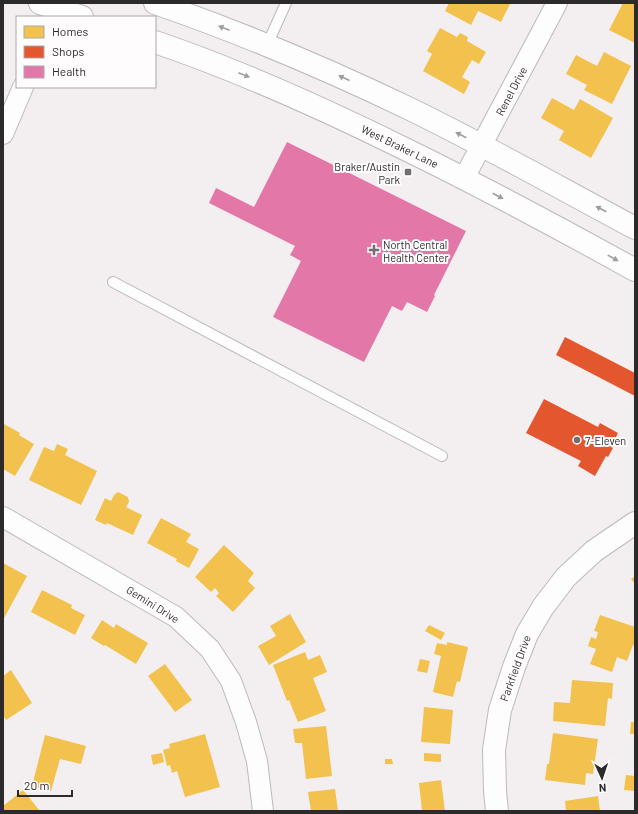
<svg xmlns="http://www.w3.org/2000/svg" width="638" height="814" font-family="Barlow,sans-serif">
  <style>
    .homes { fill: #f2c14e }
    .shops { fill: #e4572e }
    .health { fill: #e377a8 }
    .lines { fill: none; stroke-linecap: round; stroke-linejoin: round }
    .service-casing { stroke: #bcb9bb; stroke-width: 12 }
    .minor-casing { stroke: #bcb9bb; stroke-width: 22 }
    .tertiary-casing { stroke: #bcb9bb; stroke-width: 24 }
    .secondary-casing { stroke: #bcb9bb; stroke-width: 24 }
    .service { stroke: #fdfdfd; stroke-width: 10 }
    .minor { stroke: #fdfdfd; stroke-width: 20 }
    .tertiary { stroke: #fdfdfd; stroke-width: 22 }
    .secondary { stroke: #fdfdfd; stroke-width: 22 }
    .oneway { fill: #9f9e9e }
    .poi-dot { fill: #726f70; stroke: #fffcfe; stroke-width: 1.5 }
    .labels { text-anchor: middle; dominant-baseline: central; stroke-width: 4; stroke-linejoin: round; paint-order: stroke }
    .street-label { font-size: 11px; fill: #2c2a2b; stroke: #fffcfe }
    .poi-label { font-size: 11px; fill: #2c2a2b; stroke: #fffcfe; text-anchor: start }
  </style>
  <rect width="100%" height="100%" fill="#f3eff1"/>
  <path class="homes" d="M449,3h59l2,1 -9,18 -23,-11 -7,14 -26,-14z
    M623,3h12v40l-26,-13z
    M440,28l17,9 3,-4 8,4 -1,4 19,11 -7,12 -7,-4 -10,17 8,5 -6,12 -41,-23 9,-17 -5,-3z
    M604,52l27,14 -19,38 -28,-14 3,-5 -21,-11 10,-19 21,11z
    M552,98l22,12 6,-11 33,19 -22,40 -32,-18 5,-9 -23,-13z
    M4,424l16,9 -1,2 15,9 -19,32 -12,-7v-43z
    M57,444l11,5 -3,6 32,16 -16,34 -52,-25 15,-33 10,4z
    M118,492l10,5 1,5 -3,5 16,8 -9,20 -26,-12 -1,2 -11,-5 10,-22 6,3 3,-6z
    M161,518l30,16 -5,8 13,7 -10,19 -13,-7 1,-2 -30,-16z
    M224,545l30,28 -6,8 7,7 -22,24 -17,-16 3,-3 -4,-5 -4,4 -16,-15z
    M3,563l24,13 -24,44z
    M635,576v8l-4,-5z
    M42,590l30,15 -1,3 14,7 -10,20 -44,-23z
    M290,614l16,28 -37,23 -11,-19 18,-10 -6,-10z
    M600,615l35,12v19l-2,-1 -6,16 -10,-4 -5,15 -22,-8 6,-15 -8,-3 3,-9 5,2 2,-7 -4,-1z
    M102,620l12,8 2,-4 32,19 -12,21 -31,-19 -1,1 -13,-8z
    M429,625l16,8 -4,7 -16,-9z
    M447,642l21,5 -8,35 -3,-1 -4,16 -20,-5 8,-36 -7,-2 3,-11 10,2z
    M305,652l3,8 12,-5 7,17 -14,6 13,33 -28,11 -9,-22 -2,1 -14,-36z
    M420,659l10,2 -3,12 -10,-2z
    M165,664l27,36 -17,12 -27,-36z
    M11,670l21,33 -26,17 -3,-5v-39z
    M572,680l41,3 -1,16 -4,-1 -3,28 -52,-5 1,-19 16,1z
    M424,707l29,3 -3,34 -29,-2z
    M631,722h4v12h-5z
    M326,726l6,50 -26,3 -4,-36h-7l-2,-14z
    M553,733l45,6 -5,35 -7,-1 -1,12 -40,-5 2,-16h2z
    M205,734l15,53 -35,10 -8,-26 -5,2 -2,-8 -3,1 -4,-16 7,-2 -1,-4z
    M45,735l41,11 -5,18 -21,-5 -9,32 -19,-5z
    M162,753l2,9 -11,3 -2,-10z
    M424,753l17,1v8l-17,-1z
    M385,759h7l1,5h-8z
    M626,775l9,1v15l-11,-1z
    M441,780l4,31h-23l-3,-28z
    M335,789l3,22h-27l-3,-19z
    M23,790l17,21h-37v-5z
    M598,796l2,15h-34l-1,-10z"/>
  <path class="shops" d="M565,337l70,36v23l-79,-41z
    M544,399l54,28 2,-4 18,10 -7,14 2,1 -5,9 -2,-1 -11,20 -17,-10 3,-5 -55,-28z"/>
  <path class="health" d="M287,142l179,89 -32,64 1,1 -8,16 -20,-10 -5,9 -10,-5 -28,56 -91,-45 28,-56 -11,-6 5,-9 -86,-43 7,-15 38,19z"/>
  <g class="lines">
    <defs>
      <path id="service" d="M267,45l19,-42
        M113,282l329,174"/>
      <path id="minor" d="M3,134l20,-47
        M464,178l93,-175
        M3,517l173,100 34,32 21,32 15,41 11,39 6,50"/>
      <path id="tertiary" d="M497,811l-2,-20 -1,-41 6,-40 14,-43 13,-33 16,-27 23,-30 28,-26 41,-28"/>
      <path id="secondary" d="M40,3l42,14
        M155,3c87,30 172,66 255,106 76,37 150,79 225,119
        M155,42c86,29 169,67 250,107 78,38 154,79 230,121"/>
    </defs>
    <use href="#service" class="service-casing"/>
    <use href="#minor" class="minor-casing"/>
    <use href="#tertiary" class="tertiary-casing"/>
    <use href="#secondary" class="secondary-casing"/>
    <use href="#service" class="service"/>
    <use href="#minor" class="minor"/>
    <use href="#tertiary" class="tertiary"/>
    <use href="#secondary" class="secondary"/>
  </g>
  <defs><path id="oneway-solid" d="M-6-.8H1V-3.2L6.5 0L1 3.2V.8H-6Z"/></defs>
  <g class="oneway">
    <use href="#oneway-solid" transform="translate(224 28) rotate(-159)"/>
    <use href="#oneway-solid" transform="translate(244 75) rotate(22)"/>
    <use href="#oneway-solid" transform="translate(344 78) rotate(-156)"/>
    <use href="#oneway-solid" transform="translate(461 135) rotate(-153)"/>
    <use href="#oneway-solid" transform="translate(498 196) rotate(28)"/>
    <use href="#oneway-solid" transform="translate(601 209) rotate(-152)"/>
    <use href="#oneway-solid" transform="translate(613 258) rotate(29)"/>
  </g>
  <g class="poi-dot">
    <rect x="404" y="168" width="8" height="8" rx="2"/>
    <path d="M372 244h4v4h4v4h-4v4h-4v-4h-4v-4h4z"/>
    <circle cx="577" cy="440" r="4"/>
  </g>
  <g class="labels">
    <g class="street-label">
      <text transform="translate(511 91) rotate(-62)">Renel Drive</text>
      <text transform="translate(400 146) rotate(26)">West Braker Lane</text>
      <text transform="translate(153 604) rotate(32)">Gemini Drive</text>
      <text transform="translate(515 668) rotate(-70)">Parkfield Drive</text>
    </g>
    <g class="poi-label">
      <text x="400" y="166" text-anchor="end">Braker/Austin<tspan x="400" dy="13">Park</tspan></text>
      <text x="383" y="244">North Central<tspan x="383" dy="13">Health Center</tspan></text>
      <text x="585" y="440">7-Eleven</text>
    </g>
  </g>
  <rect width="638" height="814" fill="none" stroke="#2c2a2b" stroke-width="8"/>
  <rect x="16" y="16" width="140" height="72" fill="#fffcfe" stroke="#aba8aa"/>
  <rect x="24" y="26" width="20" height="12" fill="#f2c14e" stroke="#aba8aa"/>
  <text x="52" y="36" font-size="12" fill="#2c2a2b">Homes</text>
  <rect x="24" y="46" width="20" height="12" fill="#e4572e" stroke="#aba8aa"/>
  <text x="52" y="56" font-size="12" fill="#2c2a2b">Shops</text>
  <rect x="24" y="66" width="20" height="12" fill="#e377a8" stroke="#aba8aa"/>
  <text x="52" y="76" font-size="12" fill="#2c2a2b">Health</text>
  <g transform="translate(602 778) rotate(177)" stroke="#fffcfe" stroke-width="3" paint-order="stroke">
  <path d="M0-3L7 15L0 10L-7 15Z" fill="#2c2a2b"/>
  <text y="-6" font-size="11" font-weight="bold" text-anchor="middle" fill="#2c2a2b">N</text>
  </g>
  <path d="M18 790v6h54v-6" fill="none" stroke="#2c2a2b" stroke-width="2"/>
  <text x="24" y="790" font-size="12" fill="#2c2a2b" stroke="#fffcfe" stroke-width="3" paint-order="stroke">20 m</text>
</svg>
